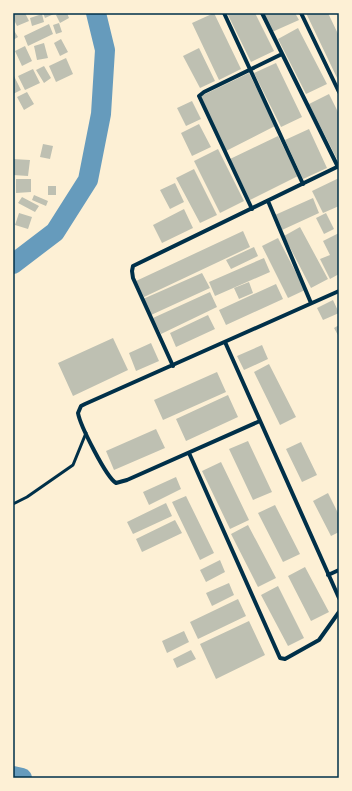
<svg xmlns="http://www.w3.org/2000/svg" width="352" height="791" font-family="'Golos Text',sans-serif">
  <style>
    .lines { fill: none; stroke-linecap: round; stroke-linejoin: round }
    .river { stroke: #669bbc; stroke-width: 20 }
    .building { fill: #bec0b2 }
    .service { stroke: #003049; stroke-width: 3 }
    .minor { stroke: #003049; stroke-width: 4 }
    .neatline { fill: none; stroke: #003049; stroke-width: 1.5 }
  </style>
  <rect width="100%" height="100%" fill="#fdf0d5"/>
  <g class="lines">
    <path class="river" d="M13,264l42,-32 33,-52 13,-66 4,-64 -9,-37
      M13,776l9,2"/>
  </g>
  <path class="building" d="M16,13h9l4,8 -12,5 -4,-8v-3z
    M43,13h13l-11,5z
    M60,13h7l2,5 -9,5 -4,-8z
    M214,13l27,56 -22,11 -27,-57z
    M227,13h28l19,38 -23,11z
    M264,13h31l4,7 -27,12z
    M306,13h22l11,23v46z
    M42,14l2,8 -12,4 -2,-8z
    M59,23l3,9 -6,2 -3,-9z
    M49,24l4,10 -25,12 -4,-10z
    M298,28l29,56 -21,10 -28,-55z
    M13,29l5,8 -5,3z
    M61,39l7,13 -8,4 -6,-13z
    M44,43l4,15 -11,2 -3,-14z
    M25,46l7,15 -10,5 -7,-15z
    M199,48l16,33 -15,7 -17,-32z
    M66,58l7,16 -17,8 -7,-16z
    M276,63l26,54 -21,10 -27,-54z
    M44,66l7,12 -7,5 -8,-13z
    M33,69l7,14 -15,7 -7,-14z
    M249,73l26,53 -49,25 -27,-54z
    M14,76l7,14 -8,4v-17z
    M27,92l7,12 -10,6 -7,-13z
    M329,94l10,20v44l-2,1 -28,-55z
    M192,101l9,18 -15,7 -9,-18z
    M199,124l12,23 -19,9 -11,-23z
    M309,129l18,39 -24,11 -18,-39z
    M278,136l20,40 -48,24 -20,-41z
    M43,144l10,2 -3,13 -10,-2z
    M218,149l26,52 -24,12 -26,-52z
    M13,159l17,1 -2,16 -15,-1z
    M194,169l23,46 -17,8 -24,-45z
    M339,178v28l-16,7 -11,-22z
    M16,179h15v13l-15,1z
    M175,183l9,19 -14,7 -10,-19z
    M48,186h8v9h-8z
    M34,195l14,6 -2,5 -14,-6z
    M22,197l17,9 -4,6 -17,-9z
    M313,198l6,15 -37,17 -7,-15z
    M184,209l9,19 -31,15 -9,-18z
    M19,213l13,4 -4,12 -13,-4z
    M326,213l8,16 -10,5 -8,-16z
    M300,227l28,52 -17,9 -27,-52z
    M243,231l7,16 -106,50 -8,-16z
    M339,233v41l-9,5 -10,-20 10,-4 -7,-14z
    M278,238l27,52 -17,8 -26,-52z
    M254,247l4,9 -27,13 -5,-9z
    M264,258l6,14 -55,24 -6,-14z
    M202,273l8,15 -59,27 -8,-16z
    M249,282l4,11 -14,6 -5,-11z
    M276,284l7,15 -57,26 -7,-15z
    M210,292l7,15 -56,27 -8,-16z
    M333,300l6,13 -16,7 -6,-12z
    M208,315l7,14 -39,18 -6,-14z
    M339,325v12l-5,-9z
    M113,338l15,32 -55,26 -15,-33z
    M151,343l8,18 -23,10 -7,-18z
    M262,345l6,14 -24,11 -7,-14z
    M269,364l27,53 -16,8 -26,-53z
    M217,372l9,20 -63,28 -9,-20z
    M228,395l10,22 -52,24 -10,-22z
    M156,429l9,19 -51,22 -8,-19z
    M248,441l24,51 -19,8 -24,-51z
    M301,442l16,33 -15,7 -16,-33z
    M221,462l28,58 -19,9 -28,-58z
    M176,477l5,12 -32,16 -6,-13z
    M328,493l11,22v17l-8,4 -18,-35z
    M186,496l28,57 -14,7 -28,-58z
    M166,503l6,13 -39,18 -6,-12z
    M275,505l25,49 -17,8 -25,-49z
    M175,520l7,13 -40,19 -6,-13z
    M248,525l28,53 -18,9 -27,-53z
    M220,560l5,12 -19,10 -6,-12z
    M305,567l24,45 -18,9 -23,-45z
    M229,583l5,12 -22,11 -6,-13z
    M278,586l26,52 -16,8 -27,-51z
    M238,599l8,17 -48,23 -8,-17z
    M249,621l16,34 -49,24 -16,-35z
    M184,631l5,11 -22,11 -5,-12z
    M191,650l5,9 -19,9 -4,-9z"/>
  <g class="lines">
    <path class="service" d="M13,504l14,-7 46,-32 13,-32"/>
    <path class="minor" d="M224,13l79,171
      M262,13l76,154
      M301,13l38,79
      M268,201l43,102
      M252,209l-53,-113 5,-4 78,-38
      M225,342l114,256
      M173,366l-40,-88 -1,-7 1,-5 206,-100
      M260,421l-133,59 -11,3c-10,-6 -36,-58 -38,-70l3,-7 4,-2 254,-113
      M189,453l91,205 5,1 34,-19 20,-28
      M328,575l11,-5"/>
  </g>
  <rect width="352" height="791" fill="none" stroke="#fdf0d5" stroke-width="28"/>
  <rect x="14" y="14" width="324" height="763" class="neatline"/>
</svg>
